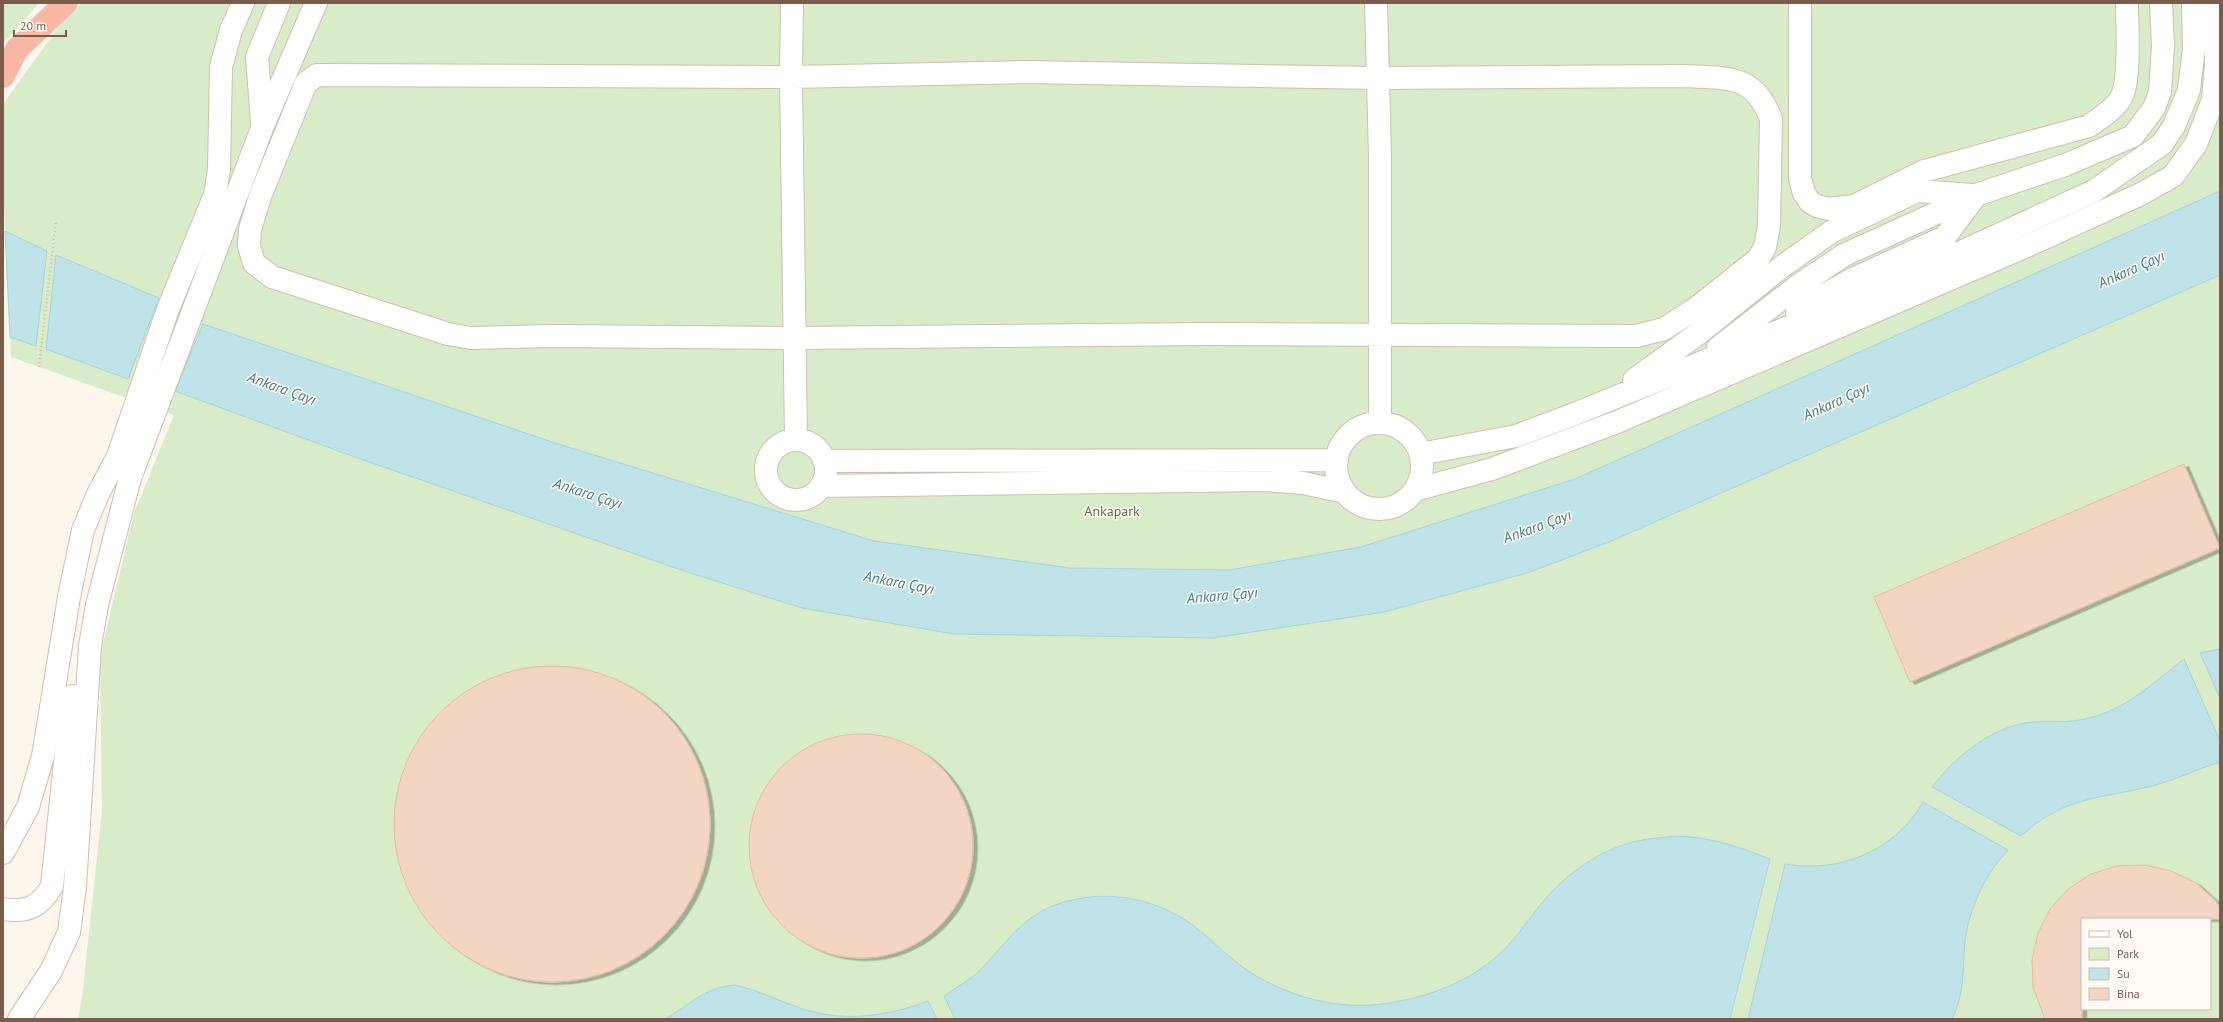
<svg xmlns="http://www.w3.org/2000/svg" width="2223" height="1022" font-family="'PT Sans',sans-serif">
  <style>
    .green { fill: #d8ecc9; fill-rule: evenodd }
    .water { fill: #bfe3e8; stroke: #a5d3da }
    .building { fill: #f3d5c3; stroke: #e6bba3; filter: url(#shadow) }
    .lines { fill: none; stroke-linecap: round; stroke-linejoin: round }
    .minor-casing { stroke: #d1beb0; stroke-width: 24 }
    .highway-casing { stroke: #dad1cd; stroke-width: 24 }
    .path { stroke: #d9b8a5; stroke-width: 2.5; stroke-dasharray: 1 3; stroke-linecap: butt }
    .minor { stroke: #fff; stroke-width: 22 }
    .highway { stroke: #f7b7a3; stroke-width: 22 }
    .labels { text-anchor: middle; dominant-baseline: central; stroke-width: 3; stroke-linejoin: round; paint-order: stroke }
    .park-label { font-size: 14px; fill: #537a41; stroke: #fffaf3 }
    .water-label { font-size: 15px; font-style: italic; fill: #437c86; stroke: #fffaf3 }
  </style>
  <defs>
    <filter id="shadow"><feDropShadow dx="4.5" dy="2.5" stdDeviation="0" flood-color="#0004"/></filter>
  </defs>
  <rect width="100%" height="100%" fill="#fdf6ec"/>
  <path class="green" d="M3,3h36l-36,41z
    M82,3h2138v1016h-2142l4,-21 20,-187 -2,-143 3,-24 31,-131 40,-98 -163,-58 -8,-174v-79l65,-90zM2082,919h128v90h-128z"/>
  <path class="water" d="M2220,191v84l-611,267 -82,31 -143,39 -171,26 -259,-4 -152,-26 -115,-36 -335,-116 -177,-65 28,-67 352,119 319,98 196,27 159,2 132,-23 214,-68z
    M5,231l42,20 -11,95 -26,-9z
    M56,255l103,43 -31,81 -82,-30z
    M2220,649v49l-20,-45z
    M2184,659l36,82v21c-25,8 -49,20 -76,26 -50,11 -83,11 -123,48l-89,-49c22,-29 56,-57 93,-64 21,-3 44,1 64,-5 38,-9 65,-36 95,-59z
    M1923,802l85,48c-26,28 -42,65 -44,103 -1,25 -1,43 -12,66h-204l37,-155c54,10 111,-14 138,-62z
    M1675,836c36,1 62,10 95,23l-40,160h-775l-11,-23c10,-7 22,-14 32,-22 24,-23 41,-52 72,-66 47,-21 105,-13 146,18 19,15 36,33 56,46 37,24 87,38 131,32 41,-5 82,-19 114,-46 19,-16 31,-36 47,-55 23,-29 59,-54 95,-62 12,-3 26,-3 38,-5z
    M734,985c25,5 47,17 72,25 41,12 82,6 122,-9l9,18h-273c28,-14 36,-30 70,-34z"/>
  <path class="building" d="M2184,464l36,84 -310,134 -36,-85z
    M394 824a158 158 0 1 1 316 0a158 158 0 1 1-316 0Z
    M749 846a112 112 0 1 1 224 0a112 112 0 1 1-224 0Z
    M2145,865l26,6 25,12 20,18 4,7v11h-138v100h-37l-12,-32 -1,-27 6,-27 12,-24 18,-20 23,-15 26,-8z"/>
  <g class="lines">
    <defs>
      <path id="minor" d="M792,3l-1,74 5,363
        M1376,3l4,154v265
        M1800,3v176l4,14 6,9 7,4 12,3 25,-3 70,-35 165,-45c11,-8 25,-16 32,-28 10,-18 6,-73 6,-95
        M1025,72l353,6 309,-2c42,3 67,-2 84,43l-2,107 -4,21 -7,12 -63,50 -31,20 -28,7 -430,-2 -411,4 -242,-2 -82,2 -23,-4 -176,-57 -18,-14 -5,-17 1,-17 11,-35 45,-111 11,-8 474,2z
        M262,123l-5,-66 22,-54
        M1797,313l18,-13 40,-22 90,-41 29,-39
        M1718,348l81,-63 45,-30 132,-60 89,-30 68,-29 21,-28 6,-16 3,-46 -2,-43
        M1634,380l69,-50 77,-62 51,-36 86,-41 56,4
        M1336 466a43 43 0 1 1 86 0a43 43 0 1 1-86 0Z
        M766 470a30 30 0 1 1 60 0a30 30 0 1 1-60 0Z
        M1420,454l96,-18 56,-21 293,-119 229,-105 68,-47 12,-18 15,-36 5,-42 -1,-45
        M824,461l513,-1
        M821,486l444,-6 38,3 42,9
        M1415,490l77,-21 125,-47 410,-176 114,-52 32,-18 23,-32 17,-44 3,-35 -1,-62
        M3,853l25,-46 15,-51 26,-159 14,-67 15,-36 20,-38 50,-147 47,-114 4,-26 2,-102 10,-37 12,-27
        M3,909c24,4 37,-2 49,-23l20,-190
        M19,1019l32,-48 18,-39 6,-45 15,-241 7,-41 33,-127 132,-350 54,-125"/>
      <path id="highway" d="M3,76l14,-27 49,-46"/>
    </defs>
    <use href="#minor" class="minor-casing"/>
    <use href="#highway" class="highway-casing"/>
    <path class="path" d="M39,367l17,-147"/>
    <use href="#minor" class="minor"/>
    <use href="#highway" class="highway"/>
  </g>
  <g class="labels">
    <g class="park-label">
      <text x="1112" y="511">Ankapark</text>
    </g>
    <g class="water-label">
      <text transform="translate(2131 269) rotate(-24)">Ankara Çayı</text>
      <text transform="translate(282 388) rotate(20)">Ankara Çayı</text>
      <text transform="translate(1836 401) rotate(-24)">Ankara Çayı</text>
      <text transform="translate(588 493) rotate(18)">Ankara Çayı</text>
      <text transform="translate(1537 526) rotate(-20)">Ankara Çayı</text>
      <text transform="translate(899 582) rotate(11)">Ankara Çayı</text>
      <text transform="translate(1222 595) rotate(-5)">Ankara Çayı</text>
    </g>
  </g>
  <rect width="2223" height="1022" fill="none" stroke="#7a5c4d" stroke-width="8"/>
  <rect x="2081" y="918" width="130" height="92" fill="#fffaf3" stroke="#cabbb1"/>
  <rect x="2089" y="931" width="20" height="6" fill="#ffffff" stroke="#cabbb1"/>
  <text x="2117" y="938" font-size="12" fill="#7a5c4d">Yol</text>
  <rect x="2089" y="948" width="20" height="12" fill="#d8ecc9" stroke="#cabbb1"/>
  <text x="2117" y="958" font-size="12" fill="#7a5c4d">Park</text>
  <rect x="2089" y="968" width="20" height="12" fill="#bfe3e8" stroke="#cabbb1"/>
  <text x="2117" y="978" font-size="12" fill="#7a5c4d">Su</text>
  <rect x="2089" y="988" width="20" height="12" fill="#f3d5c3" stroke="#cabbb1"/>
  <text x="2117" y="998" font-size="12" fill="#7a5c4d">Bina</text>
  <path d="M14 30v6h52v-6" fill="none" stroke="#7a5c4d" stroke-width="2"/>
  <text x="20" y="30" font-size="12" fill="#7a5c4d" stroke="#fffaf3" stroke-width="3" paint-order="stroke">20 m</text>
</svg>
